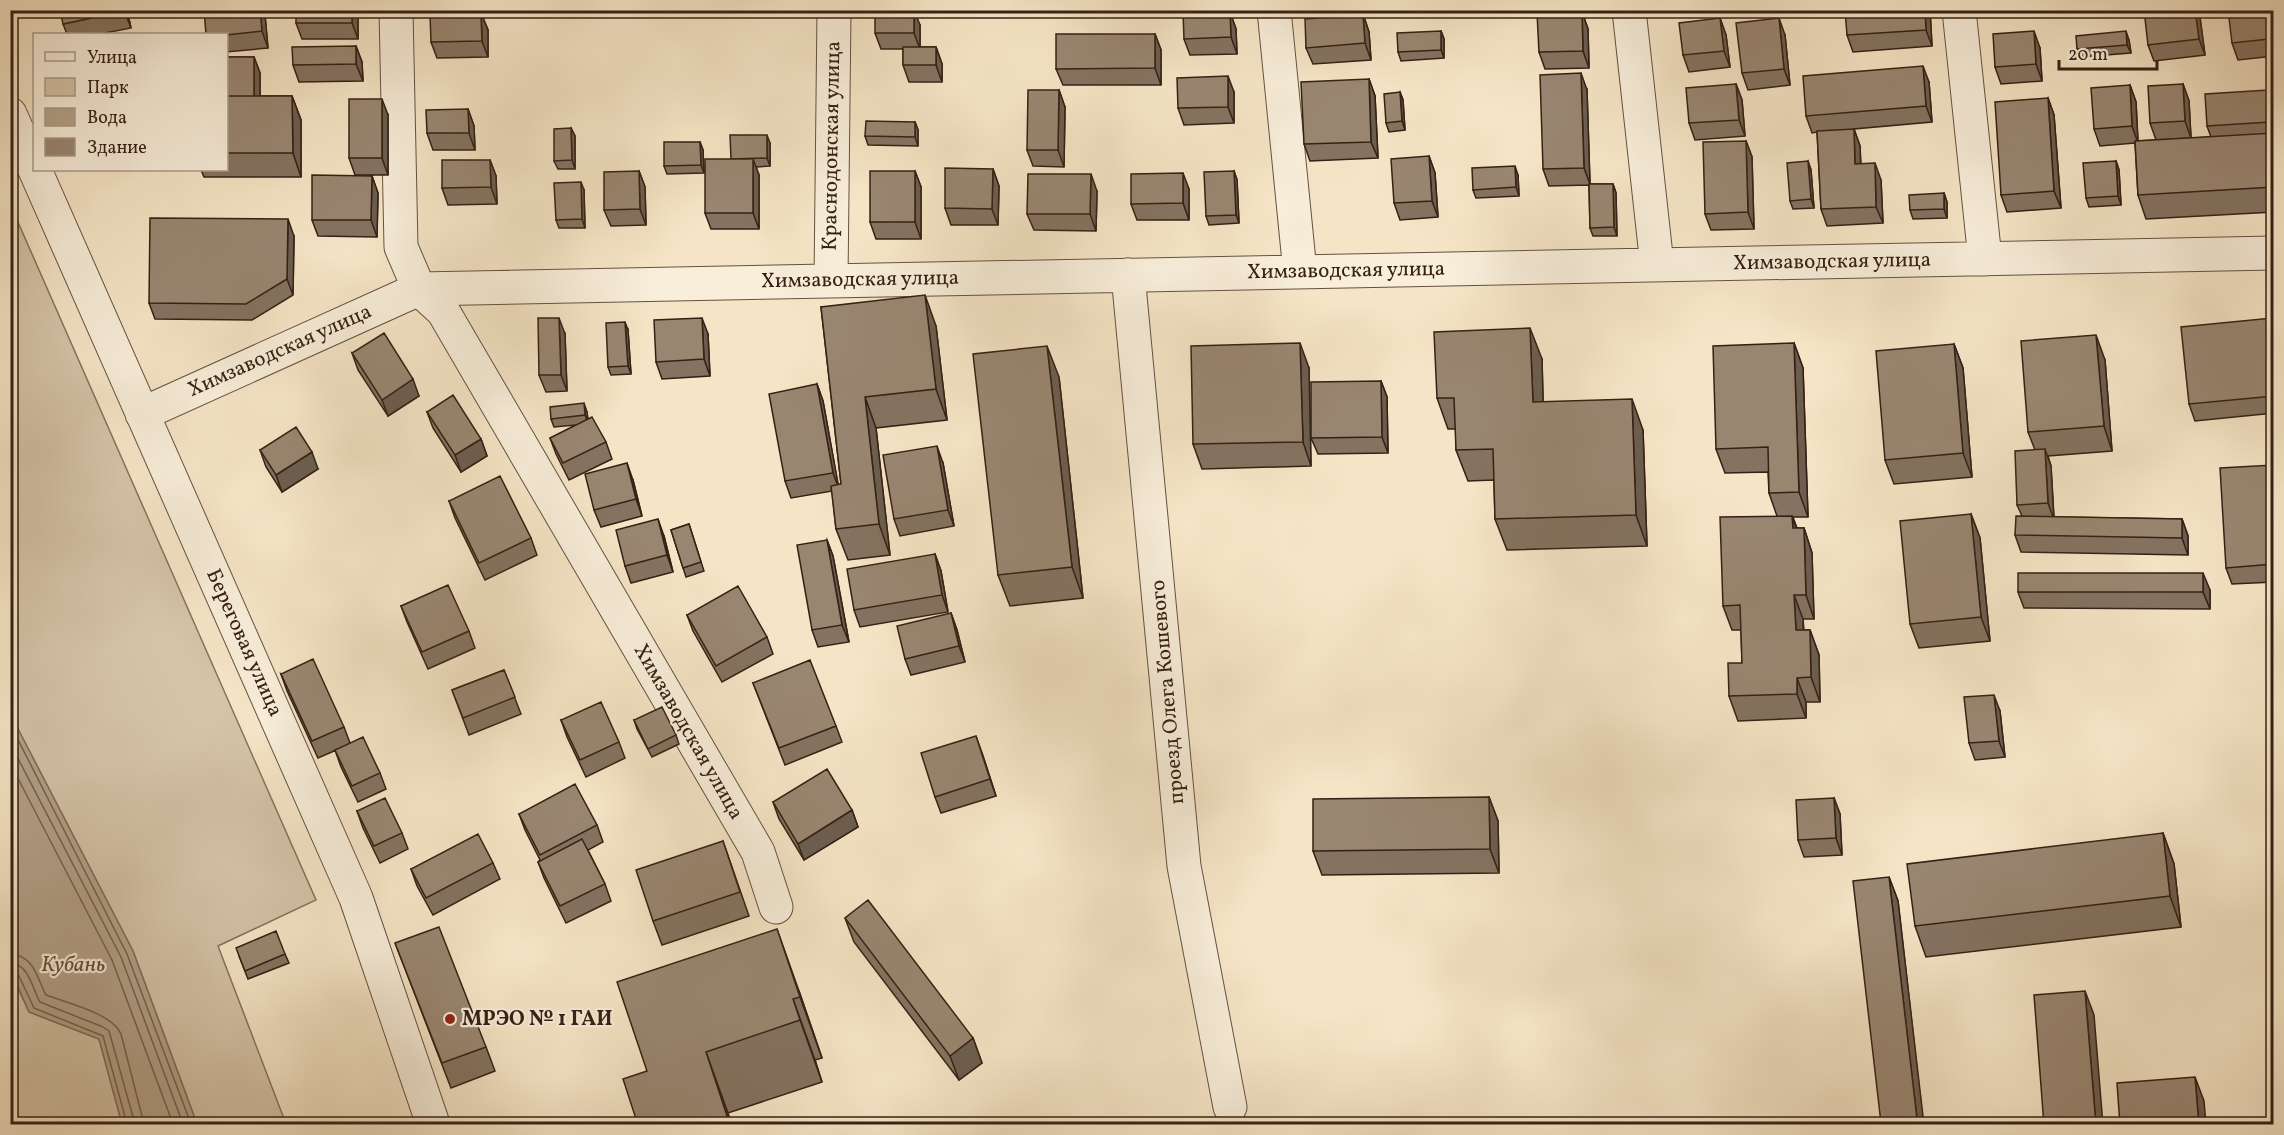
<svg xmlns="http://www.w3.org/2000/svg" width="2284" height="1135" font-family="Vollkorn,serif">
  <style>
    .green { fill: #d5c4a8; stroke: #86725e; stroke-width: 1.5 }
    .water { fill: #b4a28a; stroke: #826e5b; stroke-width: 1.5 }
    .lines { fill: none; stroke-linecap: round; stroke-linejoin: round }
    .shore { stroke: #756150; stroke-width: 1.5 }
    .minor-casing { stroke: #665141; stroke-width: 35 }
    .minor { stroke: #f8eeda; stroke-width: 33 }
    .wall { fill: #847361; stroke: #362015; stroke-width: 1.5 }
    .shaded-wall { fill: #6b5e4f; stroke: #362015; stroke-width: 1.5 }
    .building { fill: #998671; stroke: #362015; stroke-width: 1.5 }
    .poi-dot { fill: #8f2418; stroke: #f8eeda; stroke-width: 2 }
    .labels { text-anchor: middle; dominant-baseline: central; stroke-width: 4.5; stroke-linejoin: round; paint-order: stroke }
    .street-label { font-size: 21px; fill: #362015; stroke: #f8eeda }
    .poi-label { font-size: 21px; font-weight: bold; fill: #362015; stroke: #f8eeda; text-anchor: start }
    .water-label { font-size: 22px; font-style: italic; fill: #624e3e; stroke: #f8eeda }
  </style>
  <rect width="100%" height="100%" fill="#f5e5c6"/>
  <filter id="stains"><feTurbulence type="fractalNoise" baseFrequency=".00333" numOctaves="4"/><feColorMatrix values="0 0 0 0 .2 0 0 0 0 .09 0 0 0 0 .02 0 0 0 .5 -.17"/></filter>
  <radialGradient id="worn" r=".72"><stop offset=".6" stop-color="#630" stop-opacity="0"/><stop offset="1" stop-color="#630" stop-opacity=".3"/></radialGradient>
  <path class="green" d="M10,204l306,696 -98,46 68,178h-89l-64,-173 -115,-222 -8,-28z
    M10,971l19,41 70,27 23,85h-111z"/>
  <path class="water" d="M10,702l8,27 115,222 64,173h-75l-23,-85 -70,-27 -18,-41z"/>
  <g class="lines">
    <path class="shore" d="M10,724l117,230 64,170
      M10,743l111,214 62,167
      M10,763l102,197 61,164
      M10,954c24,1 27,24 36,41 21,8 66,18 75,39l23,90
      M10,963c19,1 22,25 30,39l63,25 6,4 26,93
      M10,970l8,4 16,34 69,28 24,88"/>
    <defs>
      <path id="minor" d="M396,10l5,237 18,42 24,22 315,541 18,55
        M1274,10l26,262
        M1629,10l28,255
        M1959,10l26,249
        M10,114l24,54
        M35,170l321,728 77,226
        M1128,275l56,591 46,241
        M831,281l3,-271
        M142,414l277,-125 1855,-36"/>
    </defs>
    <use href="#minor" class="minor-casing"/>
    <use href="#minor" class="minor"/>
  </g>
  <path class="wall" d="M127,10l4,18 -31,6h-33l-4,-10z
    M358,10v29h-56l-6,-16z
    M750,10h49v5l-48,-2z
    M1316,10h48v7l5,15 2,28 -58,4 -7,-16 12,-30z
    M1706,10h16l-16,2z
    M1930,10l2,36 -79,6 -6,-17z
    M2002,10h25l-24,4z
    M2199,10l6,45 -51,6 -6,-16z
    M1230,12l6,17 1,25 -47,1 -6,-16z
    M1582,12l6,17 1,39 -44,1 -6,-17z
    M481,13l7,17v27l-51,1 -6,-16z
    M2267,13l6,17 1,26 -36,4 -6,-17z
    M265,15l3,33 -42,4v-18z
    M1720,18l6,17 4,32 -41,5 -6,-17z
    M920,25v22h16l6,17v18h-33l-6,-17v-16h-22l-6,-16z
    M1441,31l3,8v19l-43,3 -3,-9z
    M1155,34l6,16v35h-98l-7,-16z
    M1785,35l5,50 -42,5 -6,-17z
    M2129,40l2,13 -51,4 -3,-8z
    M356,46l6,16 1,19 -64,1 -6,-17z
    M2040,48l2,33 -41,3 -6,-17z
    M226,57h28l6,16v23h32l9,24v57h-97l-3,-7h25z
    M1369,79l6,17 3,62 -68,3 -6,-17z
    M1929,82l3,40 -78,7 6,17 1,18 20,16 2,43 -56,3 -6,-17 -4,-77 -5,1 -6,-17z
    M1736,84l6,16 3,36 -50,4 -6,-17z
    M2183,84l6,17 2,37 -35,2 -6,-17z
    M2130,85l6,17 2,39 73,-4 -4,-11 61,-36 6,16v106l-128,7 -8,-24 -3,-52 -35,3 -6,-17z
    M1059,90l6,17 -1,60 -31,-1 -6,-16z
    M1587,90l3,94h23l3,9 1,43h-24l-3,-8 -1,-43 -40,1 -6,-17z
    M1234,92v31l-50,2 -6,-17z
    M1400,92l3,8 2,30 -16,2 -3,-9z
    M2048,98l6,17 7,93 -54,4 -6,-17z
    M468,109l6,17 1,24h-42l-6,-17z
    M388,115v60h-33l-6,-17z
    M915,122l3,8v16l-50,-1 -3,-9z
    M571,128l4,8v33h-17l-4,-8z
    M1746,141l6,16 2,72 -43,1 -6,-16z
    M700,142l3,8 1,23 -37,1 -3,-8z
    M770,143v23l-14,1 3,8v54h-48l-6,-16 26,-54z
    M1429,156l6,17 3,44 -38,3 -6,-17z
    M490,160l6,16 1,28 -49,1 -6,-17z
    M1808,161l3,9 3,38 -21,1 -3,-8z
    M2116,161l3,9 2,35 -32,2 -3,-9z
    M993,169l6,17 -1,39h-47l-6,-17z
    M639,171l6,16 1,38 -35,1 -7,-16z
    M915,171l6,16v52h-45l-6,-17z
    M1234,171l3,9 2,43 -30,2 -3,-9z
    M1518,175l1,21 -43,2 -3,-8z
    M372,176l6,17 -1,44 -59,-1 -6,-16z
    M1189,189v31h-52l-6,-16z
    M584,190l1,38h-26l-3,-8z
    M1097,191l-1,40 -62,-1 -7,-16z
    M1944,193l3,9v16l-34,1 -3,-9z
    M294,236l-1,59 -41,25 -97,-1 -6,-16z
    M821,307l115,19 11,94 -71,8 14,127 -42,5 -12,-31 -4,-38 -41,7 -6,-17 32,-97 6,17 15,84 3,-1z
    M2272,318l2,4v91l-79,8 -6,-17z
    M628,330l3,44 -20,1 -3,-8z
    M565,334l2,57 -21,1 -7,-17z
    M708,334l2,42 -48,3 -6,-17z
    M1794,343l9,25 5,149h-15l4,11h7l8,25 2,66h-11l1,11h6l9,25 1,47h-14v16l-68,3 -9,-25 13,-33 -1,-33h-9l-9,-24 54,-90 -8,-23 -1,-21 -43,1 -9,-24z
    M1954,344l9,24 9,109 -78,7 -9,-24z
    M352,353l67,43 -31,20 -30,-46z
    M1542,359l1,43 100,28 4,116 -140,4 -12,-31 -1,-39 -26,1 -12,-31v-21h-8l-11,-31z
    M2105,360l7,91 -64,5 3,10 3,51 128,2 6,17v19l-167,-3 -6,-17 7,-19 -5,-11 18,-55 -7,-18z
    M1309,368l2,98 -109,3 -9,-25z
    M1059,377l24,221 -73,8 -12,-31z
    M1381,381l6,16 1,56 -70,1 -7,-16z
    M427,412l54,27 6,17 -26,16 -28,-44z
    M587,412l1,7 18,23 6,17 -43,21 -13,-26 -6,-16 26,-13 -22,2 -3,-8z
    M260,450l58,19 -36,23 -16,-25z
    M943,463l11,63 -54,10 -6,-17z
    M2274,465v117l-42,2 -6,-16z
    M633,480l9,36 -41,11 -7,-17z
    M449,501l82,37 6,17 -52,25 -30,-62z
    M1971,514l9,24 10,103 -71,7 -9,-24z
    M689,524l15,47 -18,6 -15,-47z
    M664,536l9,36 -42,11 -6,-17z
    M827,540l6,16 16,86 -31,5 -6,-17z
    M935,554l6,17 7,41 -88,15 -6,-17z
    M2210,590v19l-186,-1 -6,-16z
    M401,606l68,25 6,17 -47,21 -21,-47z
    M951,613l6,17 8,32 -54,13 -6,-16z
    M687,615l80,22 6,17 -51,28 -29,-51z
    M504,670l17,44 -52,21 -17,-45z
    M281,674l63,53 6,16 30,30 6,16 -28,13 -17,-35 -6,-17 6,-2 -23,10 -31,-67z
    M753,683l83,43 6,16 -57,23z
    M2000,711l5,46 -30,3 -6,-17z
    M561,720l58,22 6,16 -39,19 -19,-40z
    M634,720l42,15 3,9 -27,13 -15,-28z
    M982,753l14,43 -55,17 -6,-16z
    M1489,797l9,24 1,52 -177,2 -9,-24z
    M1834,798l6,16 2,41 -38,2 -6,-17z
    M773,802l79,8 6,17 -54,33 -25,-41z
    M357,811l45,22 6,16 -28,14 -17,-35z
    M519,814l78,11 6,17 -15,8 17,34 6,17 -45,22 -22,-45 -6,-16 2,-2 -15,-30z
    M2163,833l11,31 7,63 -255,30 -11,-31z
    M723,841l26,75 -87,29 -9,-24z
    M493,863l7,16 -67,36 -16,-29 -6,-17z
    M1889,877l9,24 25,220 49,4h-90l-1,-2z
    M845,918l128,120 9,25 -23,17 -105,-138z
    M395,943l91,104 9,24 -44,17z
    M285,954l4,9 -41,16 -9,-23z
    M799,991l23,67 -7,2 7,22 -94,31 -81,-42z"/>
  <path class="shaded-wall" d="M124,10h3l4,18z
    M260,10h4l1,5 3,33 -6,-17z
    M352,10h6v29l-6,-16z
    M914,10l6,15v24l-6,-16z
    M1361,10h3v7l5,15 2,28 -6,-17 -2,-26z
    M1925,10h5l2,36 -6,-16z
    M2195,10h4l6,45 -6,-16z
    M1230,12l6,17 1,25 -6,-17z
    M1582,12l6,17 1,39 -6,-17z
    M481,13l7,17v27l-6,-16z
    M2267,13l6,17 1,21 -5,-12z
    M1720,18l6,17 4,32 -6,-16z
    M1779,18l6,17 5,50 -6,-16z
    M1441,31l3,8v19l-3,-8z
    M2034,31l6,17 2,33 -6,-17z
    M2126,31l3,9 2,13 -4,-8z
    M1155,34l6,16v35l-6,-17z
    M356,46l6,16 1,19 -7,-17z
    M936,47l6,17v18l-6,-17z
    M254,57l6,16v40l-6,-17z
    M1923,66l6,16 3,40 -6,-16z
    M1581,73l6,17 3,94 -6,-16z
    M1228,76l6,16v31l-6,-16z
    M1369,79l6,17 3,62 -7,-16z
    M1736,84l6,16 3,36 -6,-16z
    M2183,84l6,17 2,37 -6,-17z
    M2130,85l6,17 2,41 -6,-17z
    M1059,90l6,17 -1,60 -6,-17z
    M2268,90l6,16v27l-4,-11z
    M1400,92l3,8 2,30 -3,-9z
    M292,96l9,24v57l-8,-24z
    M2048,98l6,17 7,93 -7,-17z
    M382,99l6,16v60l-6,-17z
    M468,109l6,17 1,24 -6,-17z
    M915,122l3,8v16l-3,-9z
    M571,128l4,8v33l-3,-9z
    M1854,129l6,17 1,35 -6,-17z
    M767,135l3,8v23l-3,-8z
    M1746,141l6,16 2,72 -6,-17z
    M700,142l3,8 1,23 -3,-8z
    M1429,156l6,17 3,44 -6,-16z
    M753,159l6,16v54l-6,-16z
    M490,160l6,16 1,28 -6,-17z
    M1808,161l3,9 3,38 -3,-9z
    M2116,161l3,9 2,35 -3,-9z
    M1875,163l6,17 2,43 -7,-16z
    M1515,166l3,9 1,21 -3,-9z
    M993,169l6,17 -1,39 -6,-16z
    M639,171l6,16 1,38 -6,-16z
    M915,171l6,16v52l-6,-17z
    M1234,171l3,9 2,43 -3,-8z
    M1183,173l6,16v31l-6,-17z
    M1091,174l6,17 -1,40 -6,-17z
    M372,176l6,17 -1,44 -6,-17z
    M581,182l3,8 1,38 -3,-9z
    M1613,184l3,9 1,43 -3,-9z
    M1944,193l3,9v16l-3,-9z
    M288,219l6,17 -1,59 -6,-16z
    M925,295l11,31 11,94 -11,-31z
    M559,318l6,16 2,57 -6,-16z
    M702,318l6,16 2,42 -6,-17z
    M625,322l3,8 3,44 -3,-8z
    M1530,328l12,31 2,74 -11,-31z
    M2096,335l9,25 7,91 -8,-25z
    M1300,343l9,25 2,98 -8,-24z
    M1794,343l9,25 5,149 -9,-25z
    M1954,344l9,24 9,109 -9,-24z
    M1047,346l12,31 24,221 -11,-31z
    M413,379l6,17 -31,20 -6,-16z
    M1381,381l6,16 1,56 -6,-16z
    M817,384l6,17 16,88 -6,-16z
    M865,397l11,31 14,127 -11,-31z
    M1632,399l11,31 4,116 -11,-31z
    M584,403l3,9 1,11 -3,-8z
    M481,439l6,17 -26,16 -6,-17z
    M937,446l6,17 11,63 -6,-16z
    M2045,449l6,17 3,54 -6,-17z
    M312,452l6,17 -36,23 -6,-17z
    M627,463l6,17 9,36 -6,-17z
    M1971,514l9,24 10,103 -9,-24z
    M1792,516l9,24 -8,-12z
    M658,519l6,17 9,36 -6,-17z
    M2182,519l6,17v19l-6,-17z
    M1804,528l8,25 2,66 -8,-24z
    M827,540l6,16 16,86 -7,-17z
    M935,554l6,17 7,41 -6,-17z
    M2203,573l7,17v19l-7,-17z
    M1794,595l9,24 1,36 -8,-25z
    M951,613l6,17 8,32 -6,-16z
    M1810,630l9,25 1,47 -9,-25z
    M1797,678l9,24v16l-9,-24z
    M1994,695l6,16 5,46 -6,-16z
    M976,736l6,17 14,43 -6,-17z
    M1489,797l9,24 1,52 -9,-24z
    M1834,798l6,16 2,41 -6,-17z
    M852,810l6,17 -54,33 -6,-16z
    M2163,833l11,31 7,63 -11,-31z
    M1889,877l9,24 26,224h-5l-2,-6z
    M777,929l22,62 23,67 -22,-61z
    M2085,991l9,24 9,110h-7z
    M793,999l22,61 7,22 -22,-62z
    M973,1038l9,25 -23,17 -9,-24z
    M706,1052l22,61 4,12h-2z
    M2195,1077l9,24 2,24h-7z"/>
  <path class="building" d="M60,10h64l1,1 -62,13z
    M204,10h56l2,21 -36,4 -20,-1z
    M296,10h56v13h-56z
    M875,10h39v23h-39z
    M1845,10h80l1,20 -79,5z
    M2144,10h51l4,29 -51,6z
    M1230,12l1,25 -47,2 -1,-26z
    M1582,12l1,39 -44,1 -2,-39z
    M481,13l1,28 -51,1 -1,-27z
    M2267,13l2,26 -37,4 -3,-25z
    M1363,15l2,28 -59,5 -1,-29z
    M1720,18l4,33 -41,4 -4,-32z
    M1779,18l5,51 -42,4 -6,-50z
    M1441,31v19l-43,2 -1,-19z
    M2034,31l2,33 -41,3 -2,-33z
    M2126,31l1,14 -50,4 -1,-13z
    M1056,34h99v34l-99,1z
    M356,46v18l-63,1 -1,-18z
    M903,47h33v18h-33z
    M226,57h28v39h-28z
    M1923,66l3,40 -120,10 -3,-40z
    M1581,73l3,95 -41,1 -3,-94z
    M1228,76v31l-50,1 -1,-30z
    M1369,79l2,63 -67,2 -3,-62z
    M1736,84l3,36 -50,3 -3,-35z
    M2183,84l2,37 -35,2 -2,-37z
    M2130,85l2,41 -38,3 -3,-41z
    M1028,90h31l-1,60h-31z
    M2268,90l2,32 -63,4 -2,-32z
    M1400,92l2,29 -16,2 -2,-29z
    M226,96h66l1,57h-67z
    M2048,98l6,93 -53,4 -6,-93z
    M349,99h33v59h-33z
    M468,109l1,24h-42l-1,-23z
    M866,121l49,1v15l-50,-1z
    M571,128l1,32 -18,1v-32z
    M1854,129l1,35 20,-1 1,44 -55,2 -4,-78z
    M2274,133v54l-136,8 -3,-54z
    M730,135h37v23l-36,1z
    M1746,141l2,71 -43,2 -2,-72z
    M664,142h36l1,23 -37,1z
    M1429,156l3,45 -38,2 -3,-44z
    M705,159h48v54h-48z
    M442,160h48l1,27 -49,1z
    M1808,161l3,38 -21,2 -3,-38z
    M2116,161l2,35 -32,2 -3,-35z
    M1515,166l1,21 -43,3 -1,-22z
    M945,168l48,1 -1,40 -47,-1z
    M639,171l1,38 -36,1v-38z
    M870,171h45v51h-45z
    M1234,171l2,44 -30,1 -2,-44z
    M1183,173v30l-52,1v-30z
    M1028,174h63l-1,40h-63z
    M312,175l60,1 -1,44h-59z
    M581,182l1,37 -26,1 -2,-37z
    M1589,184h24l1,43 -24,1z
    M1944,193v16l-34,1 -1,-15z
    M150,218l138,1 -1,60 -41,25 -97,-1z
    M925,295l11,94 -71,8 14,127 -43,5 -5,-43 10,-2 -20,-177z
    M538,318h21l2,57h-22z
    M702,318l2,41 -48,3 -2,-42z
    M2272,318l2,13v65l-85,8 -8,-77z
    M625,322l3,44 -20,1 -2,-44z
    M1530,328l3,74 99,-3 4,116 -141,4 -2,-70 -37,1 -2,-52h-17l-3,-66z
    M384,333l29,46 -31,21 -30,-47z
    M2096,335l8,91 -76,6 -7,-91z
    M1300,343l3,99 -110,2 -2,-98z
    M1794,343l5,149 -30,1 -1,-46 -52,2 -3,-103z
    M1954,344l9,109 -78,7 -9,-109z
    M1047,346l25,221 -74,8 -25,-221z
    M1381,381l1,56 -71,1v-56z
    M817,384l16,89 -48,8 -16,-87z
    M453,395l28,44 -26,16 -28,-43z
    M584,403l1,12 -34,4 -1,-12z
    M592,417l14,25 -43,21 -13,-25z
    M296,427l16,25 -36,23 -16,-25z
    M937,446l11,64 -54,9 -11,-64z
    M2045,449l3,54 -31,2 -2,-54z
    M627,463l9,36 -42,11 -9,-36z
    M2274,465v99l-48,4 -6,-100z
    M500,476l31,62 -52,25 -30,-62z
    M1971,514l10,103 -71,7 -10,-103z
    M1792,516l1,12h11l2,67h-12l2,35h14l1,47 -14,1v16l-68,2 -1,-33h14l-2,-58 -17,1 -3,-89z
    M2016,516l166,3v19l-167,-3z
    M658,519l9,36 -42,11 -9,-36z
    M689,524l12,38 -18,6 -12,-38z
    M827,540l15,85 -30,5 -15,-85z
    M935,554l7,41 -88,15 -7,-41z
    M2018,573h185v19h-185z
    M448,585l21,46 -47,21 -21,-46z
    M738,586l29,51 -51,29 -29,-51z
    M951,613l8,33 -54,13 -8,-33z
    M313,659l31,68 -32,14 -31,-67z
    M810,660l26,66 -57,22 -26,-65z
    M504,670l11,27 -52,21 -11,-28z
    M1994,695l5,46 -30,2 -5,-46z
    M601,702l18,40 -39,18 -19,-40z
    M662,707l14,28 -28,14 -14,-29z
    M976,736l14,43 -55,18 -14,-44z
    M363,737l17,36 -28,13 -17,-36z
    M827,769l25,41 -54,34 -25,-42z
    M575,784l22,41 -57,30 -21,-41z
    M1489,797l1,52 -177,2v-52z
    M385,798l17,35 -28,13 -17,-35z
    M1834,798l2,40 -38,2 -2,-40z
    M2163,833l7,63 -255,30 -8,-62z
    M478,834l15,29 -67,35 -15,-29z
    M582,839l23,45 -45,22 -22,-44z
    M723,841l17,51 -87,29 -17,-51z
    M1889,877l28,242 -36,4 -28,-242z
    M868,900l105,138 -23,18 -105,-138z
    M439,927l47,120 -44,16 -47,-120z
    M777,929l23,68 -7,2 7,21 -94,32 24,73h-92l-15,-46 24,-8 -30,-89z
    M276,931l9,23 -40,17 -9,-23z
    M2085,991l11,134h-52l-10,-130z
    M2195,1077l4,48h-79l-3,-42z
    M1970,1119l1,6h-57l-1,-3z"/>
  <circle class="poi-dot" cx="450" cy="1019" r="6"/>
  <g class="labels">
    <g class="street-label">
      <text transform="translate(832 146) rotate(-89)">Краснодонская улица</text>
      <text transform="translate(1832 262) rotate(-1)">Химзаводская улица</text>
      <text transform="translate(1346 271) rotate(-1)">Химзаводская улица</text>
      <text transform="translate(860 280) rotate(-1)">Химзаводская улица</text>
      <text transform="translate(280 351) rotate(-24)">Химзаводская улица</text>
      <text transform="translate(244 643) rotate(66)">Береговая улица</text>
      <text transform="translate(1168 692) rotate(-95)">проезд Олега Кошевого</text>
      <text transform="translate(688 732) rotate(60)">Химзаводская улица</text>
    </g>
    <g class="poi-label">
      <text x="462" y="1019">МРЭО № 1 ГАИ</text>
    </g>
    <g class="water-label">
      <text x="73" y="965">Кубань</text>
    </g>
  </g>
  <rect width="2284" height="1135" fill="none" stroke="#f5e5c6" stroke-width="36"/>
  <rect x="12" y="12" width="2260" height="1111" fill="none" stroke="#362015" stroke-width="3"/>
  <rect x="18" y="18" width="2248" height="1099" fill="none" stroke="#362015" stroke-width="1.5"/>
  <rect x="33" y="33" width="195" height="138" fill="#f8eeda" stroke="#aa9c8b" stroke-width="1.5"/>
  <rect x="45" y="52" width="30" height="9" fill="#f8eeda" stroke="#aa9c8b" stroke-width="1.5"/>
  <text x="87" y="63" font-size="18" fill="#362015">Улица</text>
  <rect x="45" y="78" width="30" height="18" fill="#d5c4a8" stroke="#aa9c8b" stroke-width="1.5"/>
  <text x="87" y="93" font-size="18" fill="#362015">Парк</text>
  <rect x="45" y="108" width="30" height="18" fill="#b4a28a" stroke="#aa9c8b" stroke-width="1.5"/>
  <text x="87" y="123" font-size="18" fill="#362015">Вода</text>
  <rect x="45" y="138" width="30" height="18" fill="#998671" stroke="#aa9c8b" stroke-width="1.5"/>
  <text x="87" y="153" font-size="18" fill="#362015">Здание</text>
  <path d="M2059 60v9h98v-9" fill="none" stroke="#362015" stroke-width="3"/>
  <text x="2068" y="60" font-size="18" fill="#362015" stroke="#f8eeda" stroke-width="4.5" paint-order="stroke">20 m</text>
  <rect width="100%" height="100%" filter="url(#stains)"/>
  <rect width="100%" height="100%" fill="url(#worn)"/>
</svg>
